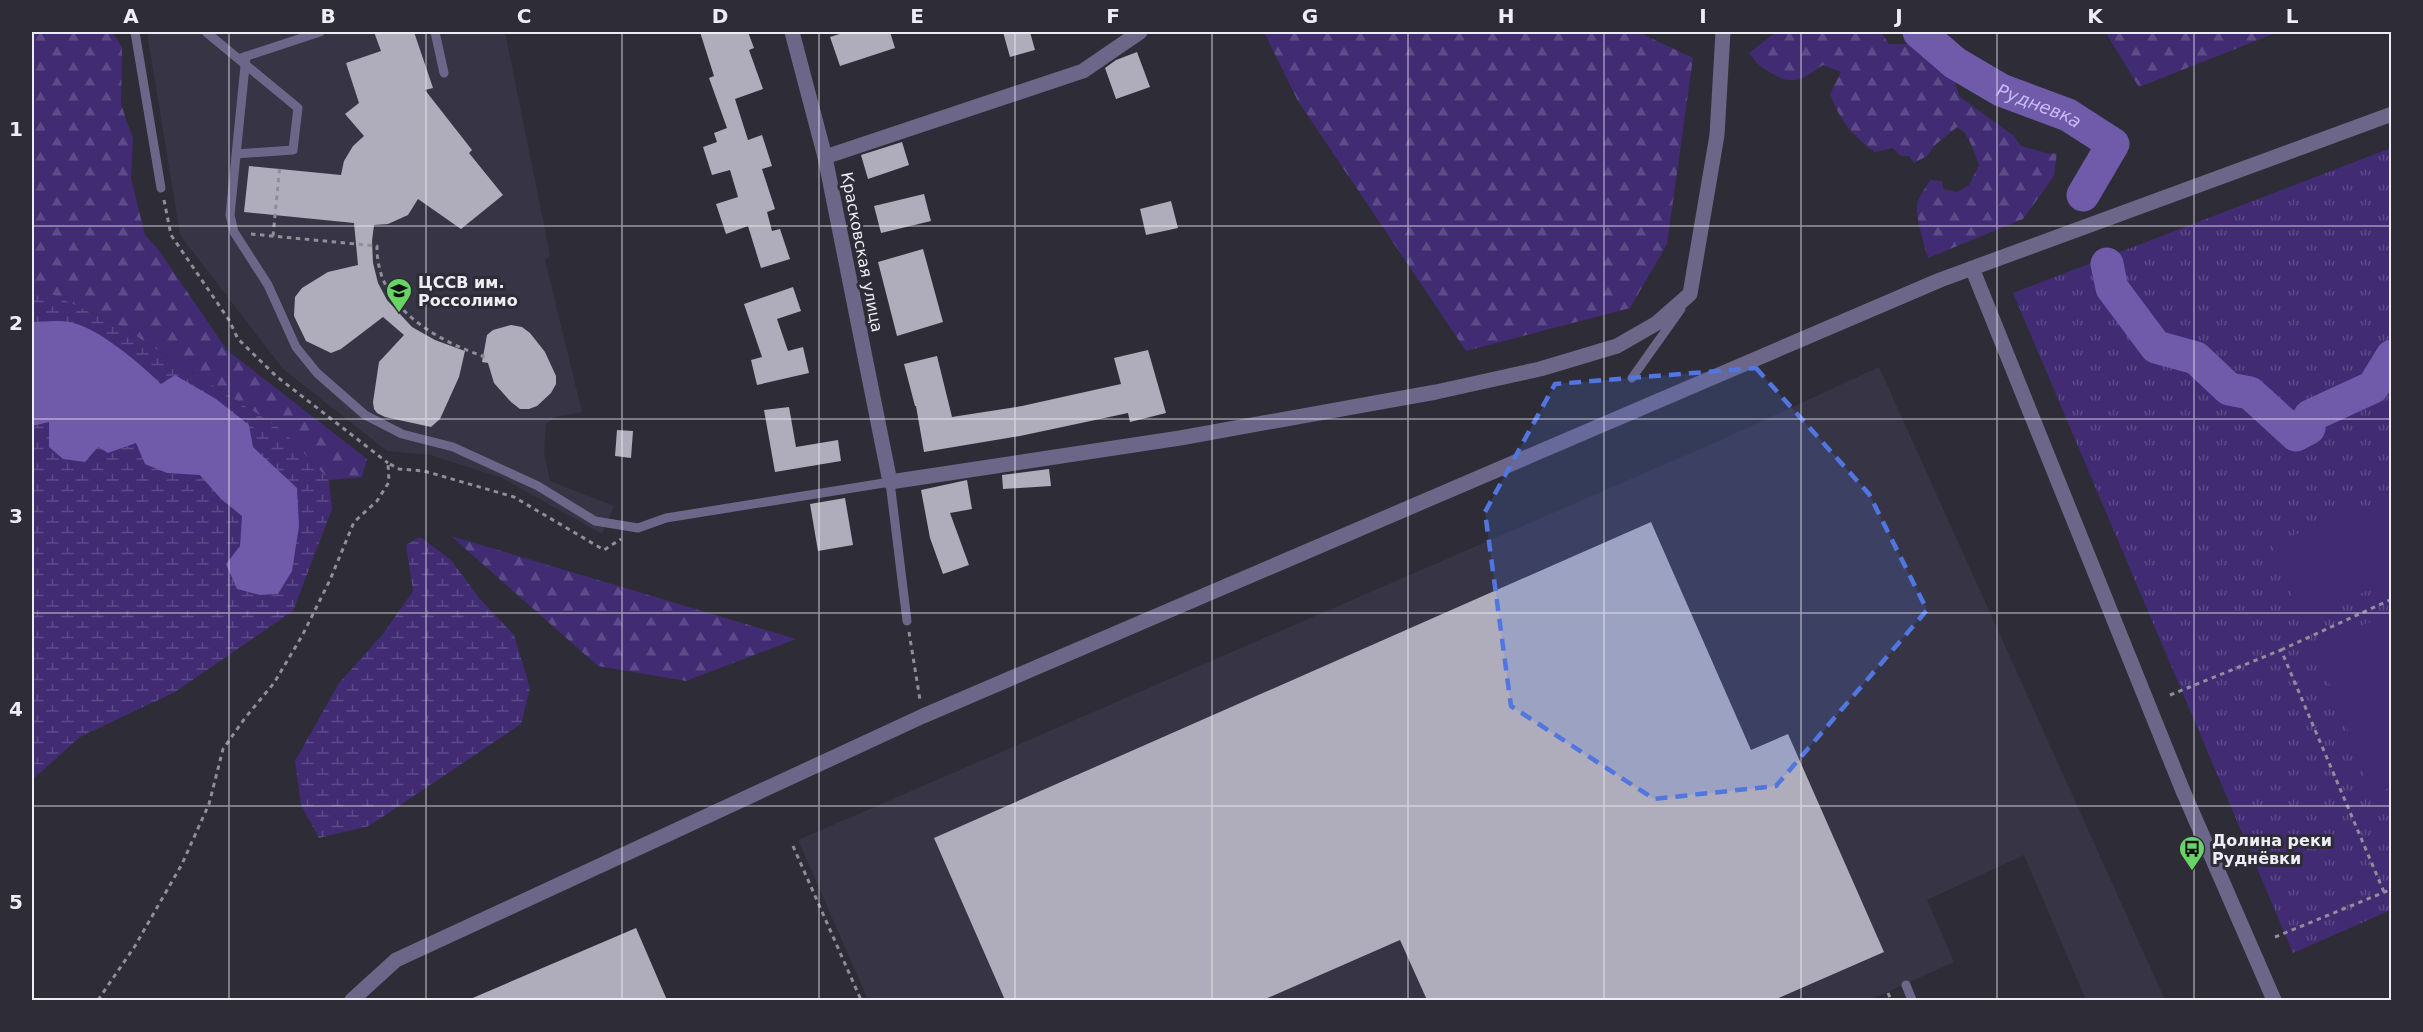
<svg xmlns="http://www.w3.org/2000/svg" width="2423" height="1032" font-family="'DejaVu Sans',sans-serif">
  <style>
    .built { fill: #373445 }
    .grass { fill: url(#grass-tufts) }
    .forest { fill: url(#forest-firs) }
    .wetland { fill: url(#wetland-marsh) }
    .pitch { fill: #412b73 }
    .water { fill: #6f5baa }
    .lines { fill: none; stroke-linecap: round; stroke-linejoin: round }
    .river { stroke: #6f5baa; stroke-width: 33 }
    .building { fill: #afadbb }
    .path { stroke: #908e98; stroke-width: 3; stroke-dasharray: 4.5 4.5; stroke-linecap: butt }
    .service { stroke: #6c6689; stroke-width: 9 }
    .minor { stroke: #6c6689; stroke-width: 15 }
    .marked { fill: #5176df; fill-opacity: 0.2; stroke: #5176df; stroke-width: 4.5; stroke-dasharray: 12 8; stroke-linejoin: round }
    .grid { fill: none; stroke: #eeecf4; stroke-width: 1.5; stroke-opacity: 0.55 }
    .labels { text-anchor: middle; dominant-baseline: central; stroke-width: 6; stroke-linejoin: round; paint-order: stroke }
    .street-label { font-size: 16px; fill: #eeecf4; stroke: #2e2c37 }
    .poi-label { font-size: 16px; font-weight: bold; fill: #eeecf4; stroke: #2e2c37; text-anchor: start }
    .water-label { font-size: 18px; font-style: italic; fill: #c7bafb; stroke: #2e2c37 }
    .neatline { fill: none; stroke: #eeecf4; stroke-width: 2 }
    .grid-label { font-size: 20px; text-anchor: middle; font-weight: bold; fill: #eeecf4 }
  </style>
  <defs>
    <pattern id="grass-tufts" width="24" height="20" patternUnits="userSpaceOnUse" patternTransform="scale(1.5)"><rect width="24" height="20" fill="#412b73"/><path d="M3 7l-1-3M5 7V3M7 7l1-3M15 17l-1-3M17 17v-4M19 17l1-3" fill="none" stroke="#5d4a88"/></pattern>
    <pattern id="forest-firs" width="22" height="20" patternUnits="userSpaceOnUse" patternTransform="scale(1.5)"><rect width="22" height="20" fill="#412b73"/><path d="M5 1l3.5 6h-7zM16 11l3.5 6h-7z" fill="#5d4a88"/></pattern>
    <pattern id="wetland-marsh" width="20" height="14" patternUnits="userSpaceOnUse" patternTransform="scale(1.5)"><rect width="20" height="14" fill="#412b73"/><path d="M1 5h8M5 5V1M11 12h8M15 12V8" fill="none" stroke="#5d4a88"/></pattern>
  </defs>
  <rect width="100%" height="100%" fill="#2e2c37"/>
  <path class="built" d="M147,32h358l45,223 -5,5 37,152 -27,5 -9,7 -2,28 6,29 64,25 -12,28 -100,-56 -72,-23 -43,-4 -104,-82 -103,-134z
    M1879,367l286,633h-79l-62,-145 -97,45 27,62 -84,38h-1002l-70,-160 923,-400z"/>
  <path class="grass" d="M2391,148v762l-98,43 -280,-660z"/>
  <path class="forest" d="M32,32h80l10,15 -1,57 12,35 -2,39 14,57 13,14 69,101 140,109 -5,18 -33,3 -48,-51 -161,-103 -88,-41z
    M1264,32h374l55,26 -26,186 -37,64 -164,43 -168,-250z
    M1776,32h105l8,12h26l7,11 32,23 5,18 55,40 7,10 29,8 7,-1 -3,23 -31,43 -95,39c-3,-11 -15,-48 -10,-57 3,-7 8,-14 12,-21l12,1 1,8 14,3 12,-7 10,-20 -8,-21 -6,-11 -8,-6 -22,18 -8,11 -13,7 -5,-7h-8l-8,-8 -18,4c-22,-15 -36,-33 -45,-58l11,-22 -18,-7c-21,14 -28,22 -52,8 -10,-6 -15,-10 -22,-20z
    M2100,32h178l-139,55 -33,-54z
    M451,536l345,103 -110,42 -88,-15z"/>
  <path class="wetland" d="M32,285l88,41 161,103 48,51 3,29 -39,102 -118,81 -95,45 -48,43z
    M420,537l31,23 29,39 34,36 16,53 -9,36 -152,102 -50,12 -18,-33 -6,-44 44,-78 44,-49 30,-43 -7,-46z"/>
  <path class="pitch" d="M2391,497v84l-90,36 -29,-73z
    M2391,614v173l-18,8 -59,-151z"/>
  <path class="water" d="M32,322c12,0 25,-2 37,0 27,4 72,42 92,62l14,-9 41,24 33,26 4,22 44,41 2,38 -7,45 -14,23 -18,1 -23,-6 -11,-25 14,-18 2,-30 -21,-17 -21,-24 -33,-2 -22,-9 -9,-21 -28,10 -10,-6 -13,15 -22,-3 -14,-12v-25l-17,4z"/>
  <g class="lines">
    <g class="river">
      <path id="s1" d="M1919,32l36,31 46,27 67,25 45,29 -30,51"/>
      <path d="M2107,264l5,24 44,59 40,11 33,31 21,4 46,42 13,-7 1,-12 63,-29 19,-31"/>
    </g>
  </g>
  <path class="building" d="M374,32h40l19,56 -8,2 47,60 -3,3 34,42 -42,34 -43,-30 -10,16 -20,9 -14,1 -2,16 1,22 5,20 9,17 25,27 23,13 30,11 -6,26 -19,42 -9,8 -46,-10 -8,-4 -3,-4 -1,-7 6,-40 25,-27 -21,-18 -42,32 -10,4 -25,-12 -12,-25 1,-19 7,-9 26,-16 30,-7 -4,-42 -110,-11 5,-46 92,9 3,-14 9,-15 11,-10 -19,-22 14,-11 -13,-40 35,-12z
    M700,32h48l6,16 -5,2 14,39 -28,10 13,41 14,-5 10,31 -10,3 13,40 -8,3 5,19 8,-2 10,30 -29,9 -13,-42 -22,8 -10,-30 22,-7 -8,-27 -18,5 -9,-28 14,-5 -3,-9 13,-5 -18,-50 5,-2z
    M846,32h44l5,16 -55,18 -10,-29z
    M1003,32h27l5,18 -25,7z
    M1137,52l13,35 -34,12 -11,-31 11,-8z
    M902,142l7,23 -41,14 -7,-24z
    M924,194l7,27 -50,12 -7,-27z
    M1171,201l7,27 -32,7 -6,-26z
    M923,249l20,73 -46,14 -19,-74z
    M793,287l8,24 -24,8 11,32 15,-4 6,26 -52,12 -6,-25 11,-3 -18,-53z
    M511,325l11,2 8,6 15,19 11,24v8l-5,9 -14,13 -8,3h-9l-9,-7 -17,-19 -6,-20 -6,-1 5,-27 6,-5z
    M1148,350l18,63 -36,9 -2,-9 -108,23 -96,16 -8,-46h-1l-11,-42 33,-8 15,61 70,-11 99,-22 -7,-26z
    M789,407l7,40 42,-7 3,21 -66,11 -11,-62z
    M617,430l16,1 -2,27 -16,-2z
    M1049,469l2,17 -48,3 -1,-14z
    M967,480l5,29 -22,4 19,52 -26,9 -13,-36 -9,-48z
    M845,498l8,47 -35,6 -8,-47z
    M1651,522l100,228 37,-16 96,218 -110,48h-347l-27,-60 -137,60h-258l-71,-162z
    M636,928l31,72h-199z"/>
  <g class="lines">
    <path class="path" d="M164,200l7,35 58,85 9,19 38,37 112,87
      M251,234l126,12c-1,62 60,95 111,112
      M273,236l7,-71
      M909,632l11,68
      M2281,650l111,-51
      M2170,695l111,-45 103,242
      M793,846l68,154
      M2275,937l117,-48
      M1888,993l3,7
      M98,1000l37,-54 47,-82 27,-60 14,-55 22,-31 29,-35 28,-47 28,-56 24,-58 23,-21 12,-19 -1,-19 11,6 25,2 90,26 90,53 17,-11"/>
    <path class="service" d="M135,32l26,156
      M206,32l92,76 -5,42 -57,4
      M435,32l9,41
      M246,56l-16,159 4,17 34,53 28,62 21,26 48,42 37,19 51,13 85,39 57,35 43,7 28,-10 224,-36 17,139
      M241,58l79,-26
      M1632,378l49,-69
      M1906,985l6,15"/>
    <path class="minor" d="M792,32l33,125 65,325 290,-44 256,-46 104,-23 77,-23 40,-23 33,-29 27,-159 6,-103
      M825,157l258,-86 57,-39
      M1972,268l211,523 91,209
      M352,1000l44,-40 527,-244 1017,-436 452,-166"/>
  </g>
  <path class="marked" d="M1756,368l113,126 58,116 -151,176 -122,13 -143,-93 -26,-194 70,-128z"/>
  <path class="grid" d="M229,32v968M426,32v968M622,32v968M819,32v968M1015,32v968M1212,32v968M1408,32v968M1604,32v968M1801,32v968M1997,32v968M2194,32v968M32,226h2360M32,419h2360M32,613h2360M32,806h2360"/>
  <defs>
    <symbol id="school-pin" viewBox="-11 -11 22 30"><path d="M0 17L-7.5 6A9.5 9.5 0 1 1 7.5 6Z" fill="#68d465" stroke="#2e2c37"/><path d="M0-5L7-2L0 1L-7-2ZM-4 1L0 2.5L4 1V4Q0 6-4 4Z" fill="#111"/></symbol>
    <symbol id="bus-pin" viewBox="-11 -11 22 30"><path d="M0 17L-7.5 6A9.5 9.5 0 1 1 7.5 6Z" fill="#68d465" stroke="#2e2c37"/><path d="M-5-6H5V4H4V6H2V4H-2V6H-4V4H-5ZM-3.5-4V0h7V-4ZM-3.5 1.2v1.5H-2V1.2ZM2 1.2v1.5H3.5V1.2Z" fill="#111"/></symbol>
  </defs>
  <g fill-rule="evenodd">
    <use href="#school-pin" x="384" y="276" width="30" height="40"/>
    <use href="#bus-pin" x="2177" y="834" width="30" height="40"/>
  </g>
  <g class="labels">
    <g class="street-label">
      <text transform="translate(862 252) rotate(79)">Красковская улица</text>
    </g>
    <g class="poi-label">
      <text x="418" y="282">ЦССВ им.<tspan x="418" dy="18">Россолимо</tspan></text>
      <text x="2212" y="840">Долина реки<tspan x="2212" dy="18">Руднёвки</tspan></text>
    </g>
    <g class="water-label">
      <text stroke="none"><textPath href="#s1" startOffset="142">Рудневка</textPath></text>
    </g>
  </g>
  <rect width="2423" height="1032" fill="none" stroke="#2e2c37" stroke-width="66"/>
  <rect x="33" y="33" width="2357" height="966" class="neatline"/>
  <g class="grid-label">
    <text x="131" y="23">A</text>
    <text x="328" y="23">B</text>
    <text x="524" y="23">C</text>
    <text x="720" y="23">D</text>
    <text x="917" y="23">E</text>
    <text x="1113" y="23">F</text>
    <text x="1310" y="23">G</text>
    <text x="1506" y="23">H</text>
    <text x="1703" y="23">I</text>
    <text x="1899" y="23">J</text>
    <text x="2095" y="23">K</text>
    <text x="2292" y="23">L</text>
    <text x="16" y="136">1</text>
    <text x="16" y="330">2</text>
    <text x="16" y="523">3</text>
    <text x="16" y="716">4</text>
    <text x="16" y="909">5</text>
  </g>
</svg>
